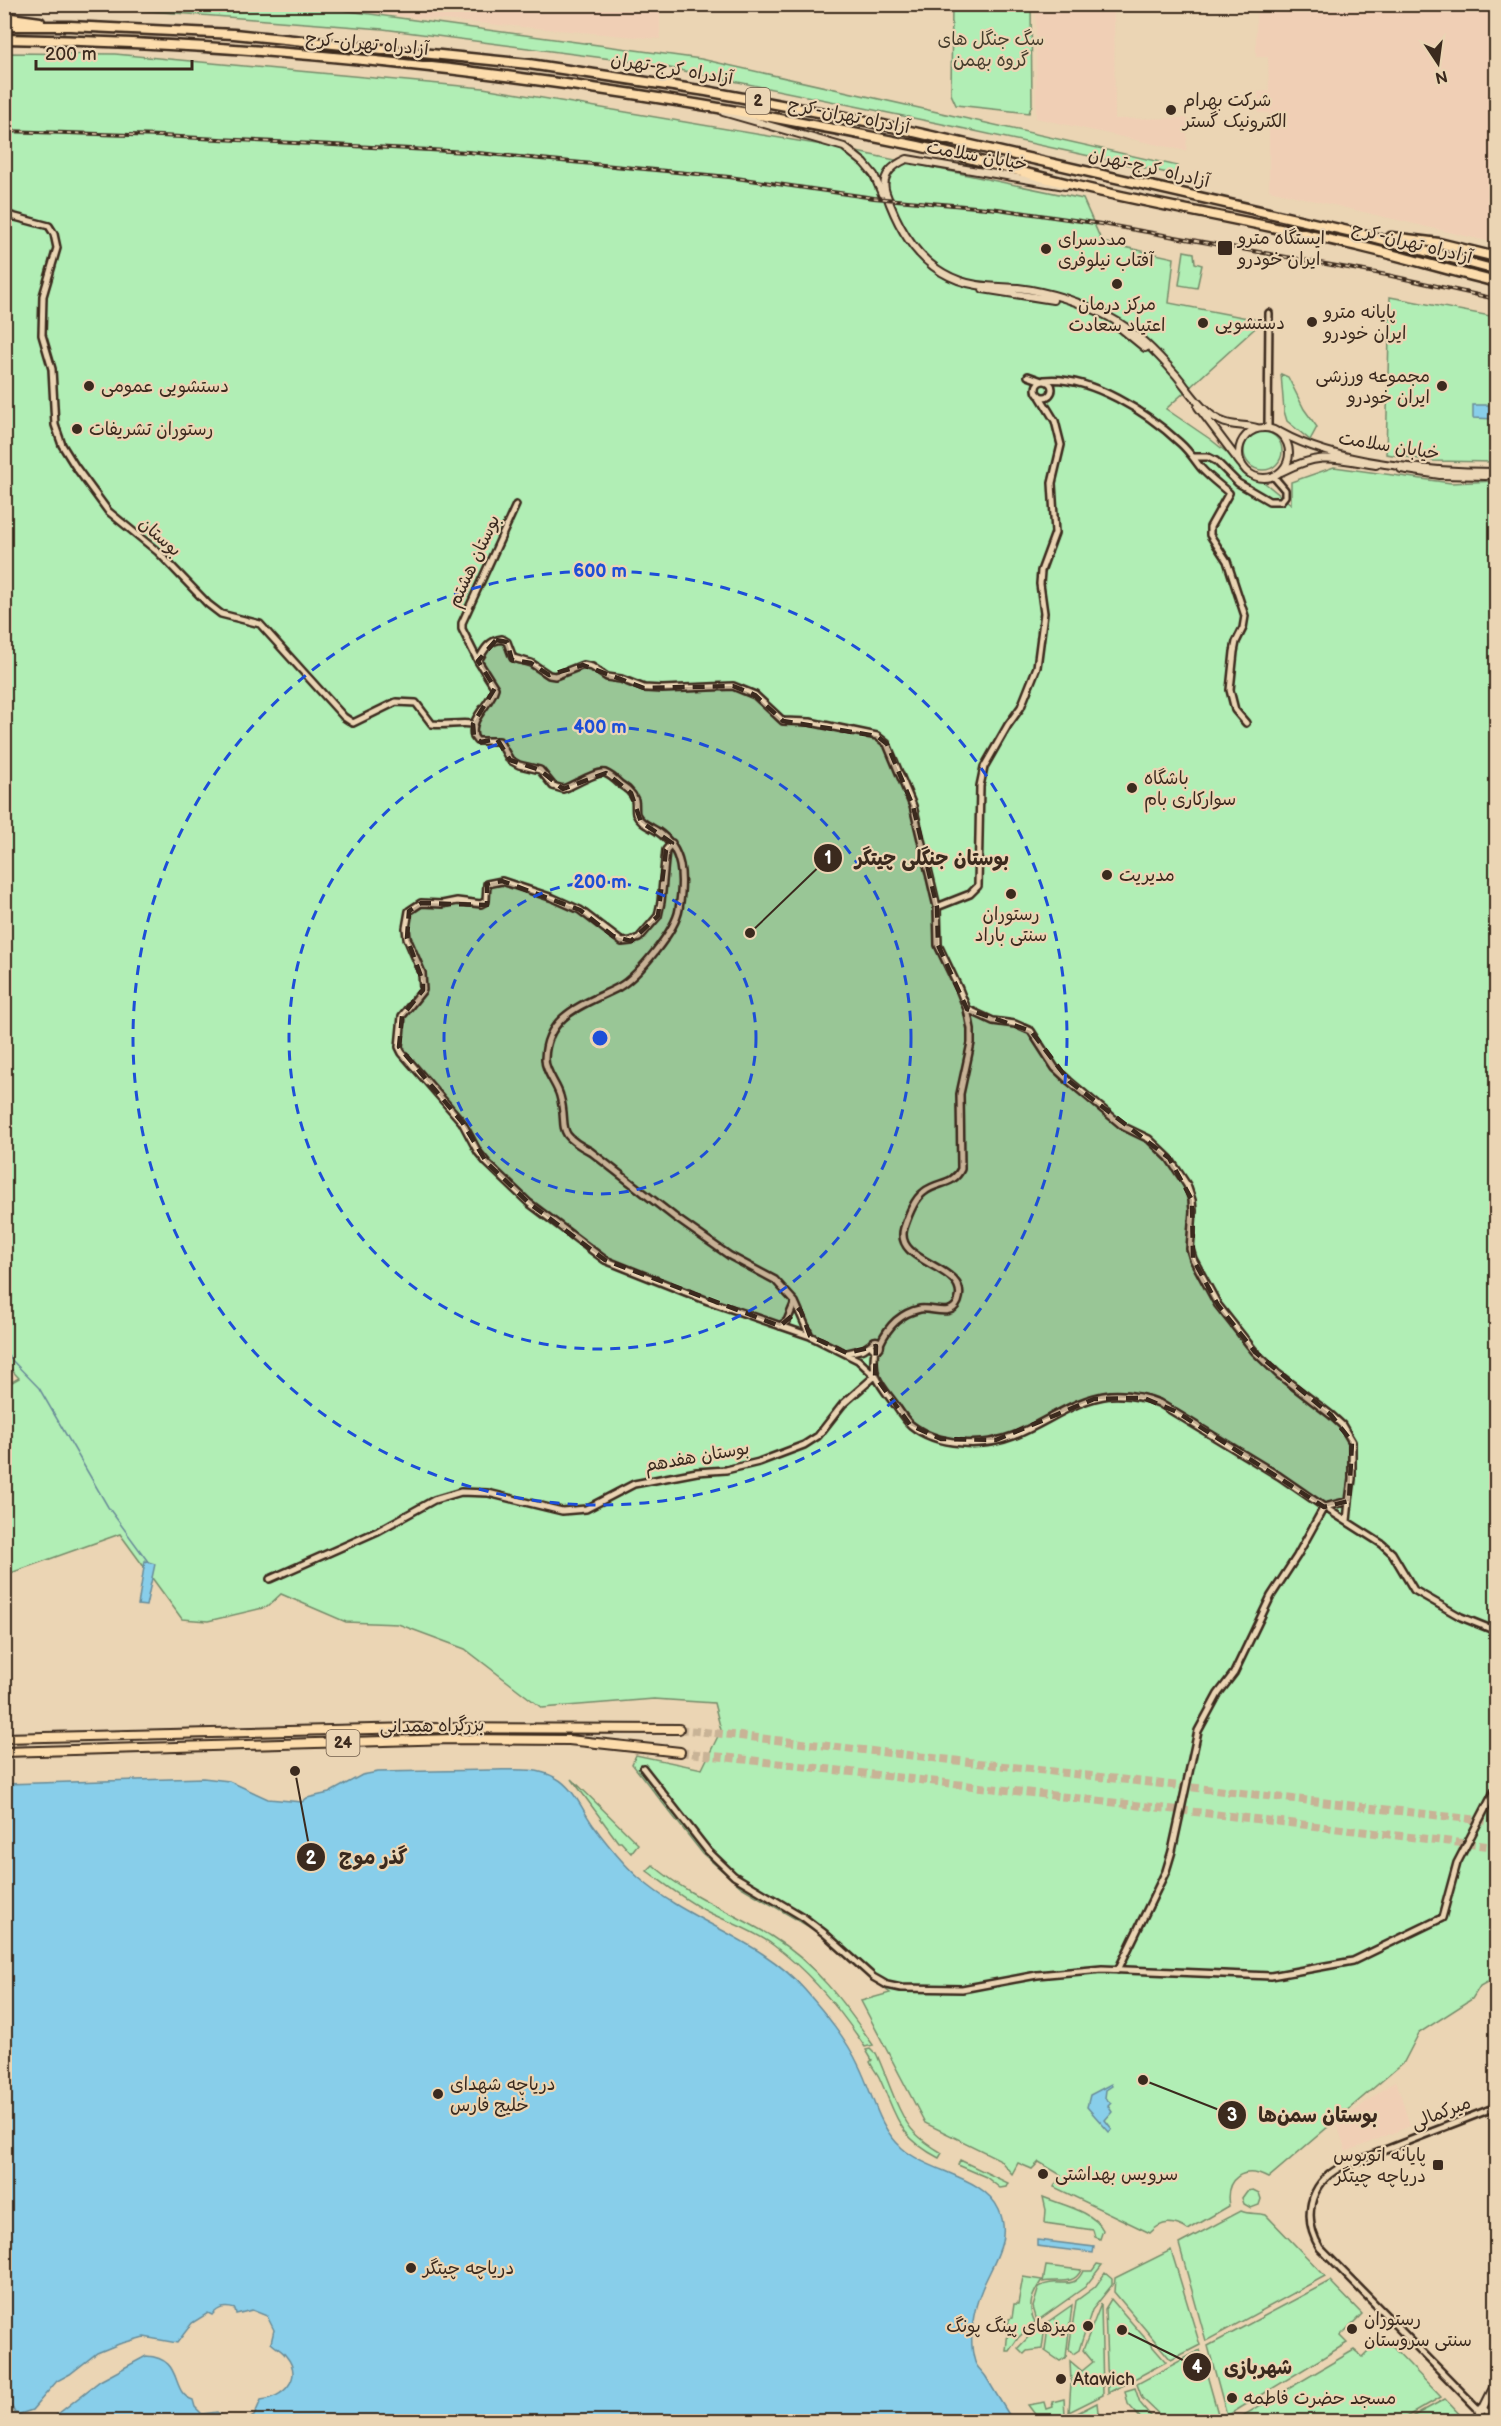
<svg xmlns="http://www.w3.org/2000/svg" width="1501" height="2426" font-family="'Balsamiq Sans','Playpen Sans Arabic',sans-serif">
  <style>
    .built { fill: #f0cfb5 }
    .green { fill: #b1eeb5; stroke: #768c6a; stroke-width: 1.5 }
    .water { fill: #88ceea; stroke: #698c98; stroke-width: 1.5 }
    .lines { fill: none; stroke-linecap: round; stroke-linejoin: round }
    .stream { stroke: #698c98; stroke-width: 1.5 }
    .trunk-tunnel { stroke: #c8b396; stroke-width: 8; stroke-dasharray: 8 4; stroke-linecap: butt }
    .tertiary-casing { stroke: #3b2a1e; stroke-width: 10 }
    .secondary-casing { stroke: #3b2a1e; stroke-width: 10 }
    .trunk-casing { stroke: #3b2a1e; stroke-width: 12 }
    .motorway-casing { stroke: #3b2a1e; stroke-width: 13 }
    .tertiary { stroke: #ebd5b4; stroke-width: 5 }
    .secondary { stroke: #ebd5b4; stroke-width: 6 }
    .trunk { stroke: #fcdcac; stroke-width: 8 }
    .motorway { stroke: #fcdcac; stroke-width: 8 }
    .rail-casing { stroke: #3b2a1e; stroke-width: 4 }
    .rail { stroke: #ebd5b4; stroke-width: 1.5; stroke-dasharray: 4.5; stroke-linecap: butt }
    .marked { fill: #3b2a1e; fill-opacity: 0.2; stroke: #3b2a1e; stroke-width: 4.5; stroke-dasharray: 12 8; stroke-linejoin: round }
    .ring { fill: none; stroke: #1d4ed8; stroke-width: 3; stroke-dasharray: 10 8 }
    .poi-dot { fill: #3b2a1e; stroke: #ebd5b4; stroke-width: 2 }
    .labels { text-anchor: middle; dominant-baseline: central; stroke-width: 4.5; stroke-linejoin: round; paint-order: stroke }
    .shield { fill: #ebd5b4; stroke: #705d4b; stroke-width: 1.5 }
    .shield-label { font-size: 16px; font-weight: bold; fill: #3b2a1e }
    .park-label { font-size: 18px; fill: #473e2d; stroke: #ebd5b4 }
    .street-label { font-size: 18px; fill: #3b2a1e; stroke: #ebd5b4 }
    .poi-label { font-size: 18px; fill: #3b2a1e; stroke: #ebd5b4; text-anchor: start }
    .centre { fill: #1d4ed8; stroke: #ebd5b4; stroke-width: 3 }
    .ring-label { font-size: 18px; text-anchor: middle; font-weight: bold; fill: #1d4ed8; stroke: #ebd5b4; stroke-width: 4.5; stroke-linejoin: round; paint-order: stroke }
    .leader { fill: none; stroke: #3b2a1e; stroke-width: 2 }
    .callout-dot { fill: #3b2a1e; stroke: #ebd5b4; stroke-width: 2 }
    .mark-label { font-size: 18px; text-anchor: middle; font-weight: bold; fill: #fff }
    .callout-label { font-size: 20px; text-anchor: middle; font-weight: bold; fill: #3b2a1e; stroke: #ebd5b4; stroke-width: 4.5; stroke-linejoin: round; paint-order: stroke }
  </style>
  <rect width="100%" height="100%" fill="#ebd5b4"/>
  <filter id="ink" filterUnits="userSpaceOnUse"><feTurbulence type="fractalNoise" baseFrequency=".0167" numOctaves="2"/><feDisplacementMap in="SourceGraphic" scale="12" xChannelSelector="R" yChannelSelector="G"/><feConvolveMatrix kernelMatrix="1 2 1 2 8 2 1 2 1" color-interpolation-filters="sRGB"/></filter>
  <g filter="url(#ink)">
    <path class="built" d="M272,5h388v34z
      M1036,5h78l1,114 71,-1 2,2 -2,31 -150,-33z
      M1256,5h240v238l-227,-53v-77h-11v-21l11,-1 -1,-34h-12z
      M1396,2080l14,46 -64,26 -9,-28z"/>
    <path class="green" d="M262,4l79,6 360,49 477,107 -1,9 -230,-50 -297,-61 -267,-35 -313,-24z
      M952,5h79l1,99 -3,9 -73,-8 -5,-11z
      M5,53l110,1 368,34 345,58 255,53 19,43 72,16 -5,45 94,18 -97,88 44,30 81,65v-22l43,-15 117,16 45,-2v1496l-16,9 -8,13 -53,34 -15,29 -136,116c-24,-13 -44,0 -39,28l-41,24c-14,-9 -26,-10 -38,3l-96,-46 7,-12 -22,-13 -7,7 -14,-6 -6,11 -13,-15 -74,-36 -64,-122 29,-8 -29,-22 -38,-36 -82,-48 -38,-33 -71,-90 4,-9 66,14 19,-39 -7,-27 -60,-4 -112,9 -77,-59 -67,-25 -52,-2 -65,-28 -14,13 -59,14 -26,-2 -62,-85 -115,41v-189l14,-8 -14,-15z
      M1184,251l10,2 1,10 7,2 -5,23 -18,-3z
      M1390,297l106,20v145l-63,-1 -47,-7z
      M1281,374l7,3 16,32 13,18 -7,13 -23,-19 -3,-10z
      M1244 451a19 19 0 1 1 38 0a19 19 0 1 1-38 0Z
      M572,1779l66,65 -7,9 -10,-11h-3z
      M653,1865c35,31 79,47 118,71 44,27 73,67 102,109l-8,2c-25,-38 -55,-75 -92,-102 -20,-15 -43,-22 -65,-33 -22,-11 -42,-27 -61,-41z
      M870,2049l4,4h2c11,23 22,63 39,80 8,8 17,14 27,20l-3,5c-42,-22 -42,-42 -60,-81 -3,-6 -6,-8 -9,-15l2,-2 -6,-10z
      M960,2160l48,23 -2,4 -6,1 -14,-11 -28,-12z
      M1253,2190l6,3 2,6 -2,6 -8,3 -7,-4 -2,-6 5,-7z
      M1043,2197c19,8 50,14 60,33l-3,9 -5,-2 -2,-7 -48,-7 1,-13z
      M1241,2211c9,4 16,1 25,4l59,61 -119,65 -27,-97z
      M1171,2250l29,95 -29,15 -57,-68 1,-14z
      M1097,2264l5,1 -17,22 -48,34 -4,-14 6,-20c18,-11 34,6 44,-16h9z
      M1046,2266l35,4c-7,16 -23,9 -38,12z
      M1105,2273l7,6v6l-20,25 -13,40 -6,4 -4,-5 7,-48 19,-14z
      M1023,2277l19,3c-9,13 -16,26 -7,42l-17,16 -9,13h-3l3,-32 3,-1 2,-14h4z
      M1330,2281l32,33 -22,22 7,7 -120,73 -19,-70z
      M1111,2299l55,63 -58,31 -3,-84z
      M1101,2304l2,91 -34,17 2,-29 -1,-22 12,10 11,-9 -10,-12z
      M1072,2305l-6,52 -6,4 -15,-10 2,-16 -5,-9z
      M1038,2327l6,7 -2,15 -15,2 -3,3 -6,-6z
      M1383,2337l58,60 -42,24h-165l120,-71 9,7z
      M1200,2350l20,71h-62l5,-3 -21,-20 -5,-14z
      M1135,2388l5,15 15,18h-12l-15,-17 -3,-13z
      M1064,2399l1,15 -17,7h-8l-12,-16 17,-3 2,7 6,-2 -1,-5z
      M1445,2399l19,20 -1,2h-59z
      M1097,2403l2,18h-39h2z"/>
    <path class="water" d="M1473,405h23v14l-23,-1z
      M145,1561l10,3 -9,42 -8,-1z
      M491,1770c21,0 46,-3 65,8 17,9 26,31 37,47 14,19 28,37 46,53 51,45 121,60 166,112 20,23 41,48 54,76 14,28 19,61 43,82 28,25 82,28 97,62 13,29 -6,52 -17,79 -9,21 -14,51 -7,73 2,6 8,10 11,15 9,15 18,30 27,44h-767l8,-5 7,-16c22,-2 43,-22 25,-44 -4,-6 -10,-8 -15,-13l3,-13 -7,-14 -15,-6 -16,4 -1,-5c-10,-3 -16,-2 -23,6l-4,-2 -16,10 -15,20 -33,-6 -25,7 -22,9 -27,21 -13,7 -25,29 -12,4 -5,-1 -11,-22 1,-607 198,-6 26,3 39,18 34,3 5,-4 22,-5 33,-18 16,-3z
      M1111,2084l1,2 -6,4 -1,8 6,5 -3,3 4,6 -7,8 7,9 -3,3 -22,-25 3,-12z
      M1037,2240l57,7 -1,6 -56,-7z
      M146,2356c39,2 23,37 47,44l2,7 7,7 15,-2 12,9h-180l51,-40z"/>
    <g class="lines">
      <path class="stream" d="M4,1352l35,36 69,119 41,56"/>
      <path class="trunk-tunnel" d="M679,1729l817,93
        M680,1752l816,95"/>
      <defs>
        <path id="tertiary" d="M4,214l45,12 5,8 3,14 -14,48 -1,39 10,34 3,56 7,20 13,21 33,45 50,41 50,52 13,10 39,10 84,93 9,6 43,-21 20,1 16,21c14,2 26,-2 41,0
          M1028,376l14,5
          M1044,380c46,-5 104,33 136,63 9,8 14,16 21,25 8,9 19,17 28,25l-19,34v8l17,26 18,55 -2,12 -7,14 -2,10 -4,38 5,20 11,13
          M1036 389a8 8 0 1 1 16 0a8 8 0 1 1-16 0Z
          M1268,426l1,-113
          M1194,457h14l8,4 22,22 31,18h12l4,-5v-6l-11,-13
          M478,661l-16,-32v-6l54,-118
          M672,843l-6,7 -5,52 -3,14 -19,22 -8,3 -9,1 -42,-32 -27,-12 -51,-17 -15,3 -1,17 -5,3 -24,-3 -15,3 -21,-1 -12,8 -3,17 1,10 15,35 1,17 -21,26 -3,31 3,6 60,69 16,30 9,11 42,40 76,57 103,41 102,35 -15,-34 -20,-22 -45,-24 -54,-38 -86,-67c-37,-19 -21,-23 -30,-55 -3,-12 -15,-24 -15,-37 1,-46 42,-55 74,-72 19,-11 57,-57 60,-78 5,-31 5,-60 -22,-78 -8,-5 -17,-8 -21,-17 -1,-4 0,-9 -1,-14 -3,-8 -9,-12 -15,-16 -4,-4 -10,-9 -15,-11 -9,-2 -32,13 -42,16l-10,-3 -13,-16 -21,-5 -9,-5 -11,-19h-22l-3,-4c-5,-20 16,-31 21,-49l-17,-27c6,-11 10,-20 24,-22l5,3 6,16 18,5 18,12 6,1 28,-11 9,2 15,10 14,2 23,9 18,1 71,-3 22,9 28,26 27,1 67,14 10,8 26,62 24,101 1,38 21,44 8,20 4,20v14l-11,51 1,75c-8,17 -24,12 -37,23 -10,7 -16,24 -20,36 -11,37 68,37 54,74 -7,16 -26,5 -38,7 -19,4 -32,17 -40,35
          M937,907l33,-13 8,-8 2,-100 4,-19 24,-42 13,-18 16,-40 7,-54 -4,-29 1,-13 14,-38 -3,-50 9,-38 -6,-24 -16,-26
          M967,1009l26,12 22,3 16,7 24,37 14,13 55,46 25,12 20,19 18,27 5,15 1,11 -3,38 3,10 25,46 37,47 23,22 53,41 11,10 10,17v37l-3,22
          M780,1326l7,-5 8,-19
          M871.5 1345a4.5 4.5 0 1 1 9 0a4.5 4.5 0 1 1-9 0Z
          M875,1350c-4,26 4,33 19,53 5,7 10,16 17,22 26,21 71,23 102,11 32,-12 61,-37 97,-41 17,-1 34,2 49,8l120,73 45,31 58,37 10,9 22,37 47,27 35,14
          M847,1353l17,-4 7,-5
          M270,1579l108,-48 56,-31 27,-8 27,1 74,18 24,-2 48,-25 63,-12 29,-2 33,-8 45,-17 14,-9 25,-32 32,-28 -17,-16 -48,-24
          M643,1768l65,83 26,25 69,41 21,16 49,44 14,8 14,3 61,1 75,-14 65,-6 169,7 82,-15 89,-43 15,-55 39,-75
          M1118,1970l48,-99 6,-20 26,-120 20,-37 16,-21 37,-77 26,-40 27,-49 25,-6 -2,20
          M1479,2408h4l13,12
          M1482,2422l-5,-14 -157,-160c-18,-30 -11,-63 19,-80l157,-61"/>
        <path id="secondary" d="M723,112l121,35 20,16 10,12 8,19
          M1065,186l-158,-27c-14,6 -27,17 -21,34 15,44 41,84 91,92 13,2 27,2 41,3 31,4 63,14 91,29 28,15 47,35 68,59 13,16 26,37 44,45 11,6 24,3 36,7
          M983,289l70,11
          M1118,326l27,22
          M1198,407l43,57
          M1239 453a25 25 0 1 1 50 0a25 25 0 1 1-50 0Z
          M1280,432c57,32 151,40 216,40
          M1401,469l39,6 46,1
          M1281,472c40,-20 52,-14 95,-7
          M1476,2422l20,-40
          M1486,2422l10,-21"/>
        <path id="trunk" d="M4,1738l410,-10 265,1
          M4,1752l448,-13 117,1 111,12"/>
        <path id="motorway" d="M4,17l36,5
          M4,26h66l164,8 295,30 177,27 160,30 495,113 135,36
          M4,39c307,5 614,44 914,107 55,12 109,28 163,41 89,21 179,36 268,57 49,11 98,26 147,38
          M1391,237l48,6 57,14"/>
      </defs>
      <use href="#tertiary" class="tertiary-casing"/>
      <use href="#secondary" class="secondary-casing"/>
      <use href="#trunk" class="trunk-casing"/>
      <use href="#motorway" class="motorway-casing"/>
      <use href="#tertiary" class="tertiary"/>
      <use href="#secondary" class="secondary"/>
      <use href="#trunk" class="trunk"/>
      <use href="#motorway" class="motorway"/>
      <defs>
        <path id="rail" d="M4,131l157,5 307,16 261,25 145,21 124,11 110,16 279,50 109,24"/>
      </defs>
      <use href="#rail" class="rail-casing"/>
      <use href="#rail" class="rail"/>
    </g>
  </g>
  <path class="marked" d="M496,640l11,2 5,18 19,3 18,12 34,-10 61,23 89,-2 22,9 28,26 94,15 10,8 26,62 24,101 1,38 29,64 64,22 38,50 100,77 23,42 1,59 25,46 37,47 76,63 21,27 -3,59 -25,6 -147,-95 -33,-14 -50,1 -98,41 -55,-1 -31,-14 -35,-49 1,-30 -29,7 -37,-17 -10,-27 -20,17 -175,-66 -76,-57 -42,-40 -25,-41 -63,-75 3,-31 21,-26v-8l-16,-44 2,-27 12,-8 66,2v-21l15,-3 78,29 33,26 18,5 27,-25 8,-66 6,-7 -31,-21 -10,-29 -25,-20 -43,16 -23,-19 -30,-10 -13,-21 -16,3 -7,-5 -1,-13 22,-36 -17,-27z"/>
  <g class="ring">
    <circle cx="600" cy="1038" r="156"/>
    <circle cx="600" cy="1038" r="311"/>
    <circle cx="600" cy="1038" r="467"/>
  </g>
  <g class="poi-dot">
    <circle cx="1171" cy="110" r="6"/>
    <rect x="1217" y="240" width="16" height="16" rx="3"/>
    <circle cx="1046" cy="249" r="6"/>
    <circle cx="1117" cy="284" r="6"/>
    <circle cx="1312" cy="322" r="6"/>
    <circle cx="1203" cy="323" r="6"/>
    <circle cx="89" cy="386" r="6"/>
    <circle cx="1442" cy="386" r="6"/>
    <circle cx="77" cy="429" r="6"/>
    <circle cx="1132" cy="788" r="6"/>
    <circle cx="1107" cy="875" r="6"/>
    <circle cx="1011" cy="894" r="6"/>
    <circle cx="438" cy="2094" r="6"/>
    <rect x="1432" y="2159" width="12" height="12" rx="3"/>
    <circle cx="1043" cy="2174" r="6"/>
    <circle cx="411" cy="2268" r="6"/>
    <circle cx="1088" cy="2326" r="6"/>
    <circle cx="1352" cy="2329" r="6"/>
    <circle cx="1061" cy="2379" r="6"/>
    <circle cx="1232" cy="2398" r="6"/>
  </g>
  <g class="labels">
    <g class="shield">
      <rect x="746" y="88" width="24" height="26" rx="4.5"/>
      <rect x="326.5" y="1730" width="33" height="26" rx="4.5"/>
    </g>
    <g class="shield-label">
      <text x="758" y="101">2</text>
      <text x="343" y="1743">24</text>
    </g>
    <g class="park-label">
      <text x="991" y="39">سگ جنگل های<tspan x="991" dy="21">گروه بهمن</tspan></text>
    </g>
    <g class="street-label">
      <text transform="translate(367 44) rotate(5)">آزادراه تهران-کرج</text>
      <text transform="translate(672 69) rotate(9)">آزادراه کرج-تهران</text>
      <text transform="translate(849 116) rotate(11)">آزادراه تهران-کرج</text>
      <text transform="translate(977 156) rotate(10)">خیابان سلامت</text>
      <text transform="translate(1149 168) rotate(13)">آزادراه کرج-تهران</text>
      <text transform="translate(1412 243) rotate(14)">آزادراه تهران-کرج</text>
      <text transform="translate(1389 446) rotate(9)">خیابان سلامت</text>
      <text transform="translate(160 537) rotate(41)">بوستان</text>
      <text transform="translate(474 561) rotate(-65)">بوستان هشتم</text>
      <text transform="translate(697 1457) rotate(-10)">بوستان هفدهم</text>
      <text transform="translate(432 1726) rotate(-1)">بزرگراه همدانی</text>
      <text transform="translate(1441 2113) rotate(-21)">میرکمالی</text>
    </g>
    <g class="poi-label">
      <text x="1183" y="100">شرکت بهرام<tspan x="1183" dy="21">الکترونیک گستر</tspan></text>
      <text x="1238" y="238">ایستگاه مترو<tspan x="1238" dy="21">ایران خودرو</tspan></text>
      <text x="1058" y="239">مددسرای<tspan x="1058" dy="21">آفتاب نیلوفری</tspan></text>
      <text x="1117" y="304" text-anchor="middle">مرکز درمان<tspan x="1117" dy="21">اعتیاد سعادت</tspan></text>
      <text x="1324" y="312">پایانه مترو<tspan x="1324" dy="21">ایران خودرو</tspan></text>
      <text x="1215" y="323">دستشویی</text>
      <text x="1430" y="376" text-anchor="end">مجموعه ورزشی<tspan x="1430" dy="21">ایران خودرو</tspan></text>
      <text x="101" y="386">دستشویی عمومی</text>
      <text x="89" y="429">رستوران تشریفات</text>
      <text x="1144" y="778">باشگاه<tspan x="1144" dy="21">سوارکاری بام</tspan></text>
      <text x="1119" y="875">مدیریت</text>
      <text x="1011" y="914" text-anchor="middle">رستوران<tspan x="1011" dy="21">سنتی باراد</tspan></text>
      <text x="450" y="2084">دریاچه شهدای<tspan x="450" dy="21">خلیج فارس</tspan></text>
      <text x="1426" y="2155" text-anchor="end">پایانه اتوبوس<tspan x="1426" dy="21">دریاچه چیتگر</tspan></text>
      <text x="1055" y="2174">سرویس بهداشتی</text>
      <text x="423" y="2268">دریاچه چیتگر</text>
      <text x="1364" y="2319">رستوران<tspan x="1364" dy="21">سنتی سروستان</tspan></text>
      <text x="1076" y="2326" text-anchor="end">میزهای پینگ پونگ</text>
      <text x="1073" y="2379">Atawich</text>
      <text x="1244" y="2398">مسجد حضرت فاطمه</text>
    </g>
  </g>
  <circle cx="600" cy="1038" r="9" class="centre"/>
  <g class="ring-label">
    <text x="600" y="577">600 m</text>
    <text x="600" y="733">400 m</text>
    <text x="600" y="888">200 m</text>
  </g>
  <path class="leader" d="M750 933L828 858M295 1771L311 1857M1143 2080L1232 2115M1122 2330L1197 2367"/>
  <g class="callout-dot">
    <circle cx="750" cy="933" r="6"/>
    <circle cx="295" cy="1771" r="6"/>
    <circle cx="1143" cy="2080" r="6"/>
    <circle cx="1122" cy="2330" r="6"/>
    <circle cx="828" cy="858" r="15"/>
    <circle cx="311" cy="1857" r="15"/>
    <circle cx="1232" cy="2115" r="15"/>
    <circle cx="1197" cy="2367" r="15"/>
  </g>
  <g class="mark-label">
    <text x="828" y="864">1</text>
    <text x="311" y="1864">2</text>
    <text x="1232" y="2121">3</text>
    <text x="1197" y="2373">4</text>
  </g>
  <g class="callout-label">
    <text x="932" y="865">بوستان جنگلی چیتگر</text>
    <text x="373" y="1864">گذر موج</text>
    <text x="1318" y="2122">بوستان سمن‌ها</text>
    <text x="1258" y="2374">شهربازی</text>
  </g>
  <rect width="1501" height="2426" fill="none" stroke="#ebd5b4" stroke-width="24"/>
  <rect x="12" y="12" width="1477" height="2402" fill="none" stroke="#3b2a1e" stroke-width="2" filter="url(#ink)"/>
  <g transform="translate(1438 63) rotate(167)" stroke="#ebd5b4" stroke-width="4.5" paint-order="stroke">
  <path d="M0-4.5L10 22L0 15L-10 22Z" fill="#3b2a1e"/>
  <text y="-9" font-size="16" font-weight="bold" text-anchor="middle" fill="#3b2a1e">N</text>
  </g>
  <path d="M36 60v9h156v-9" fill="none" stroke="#3b2a1e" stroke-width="3"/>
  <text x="45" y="60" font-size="18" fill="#3b2a1e" stroke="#ebd5b4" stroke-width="4.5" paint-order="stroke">200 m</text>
</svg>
